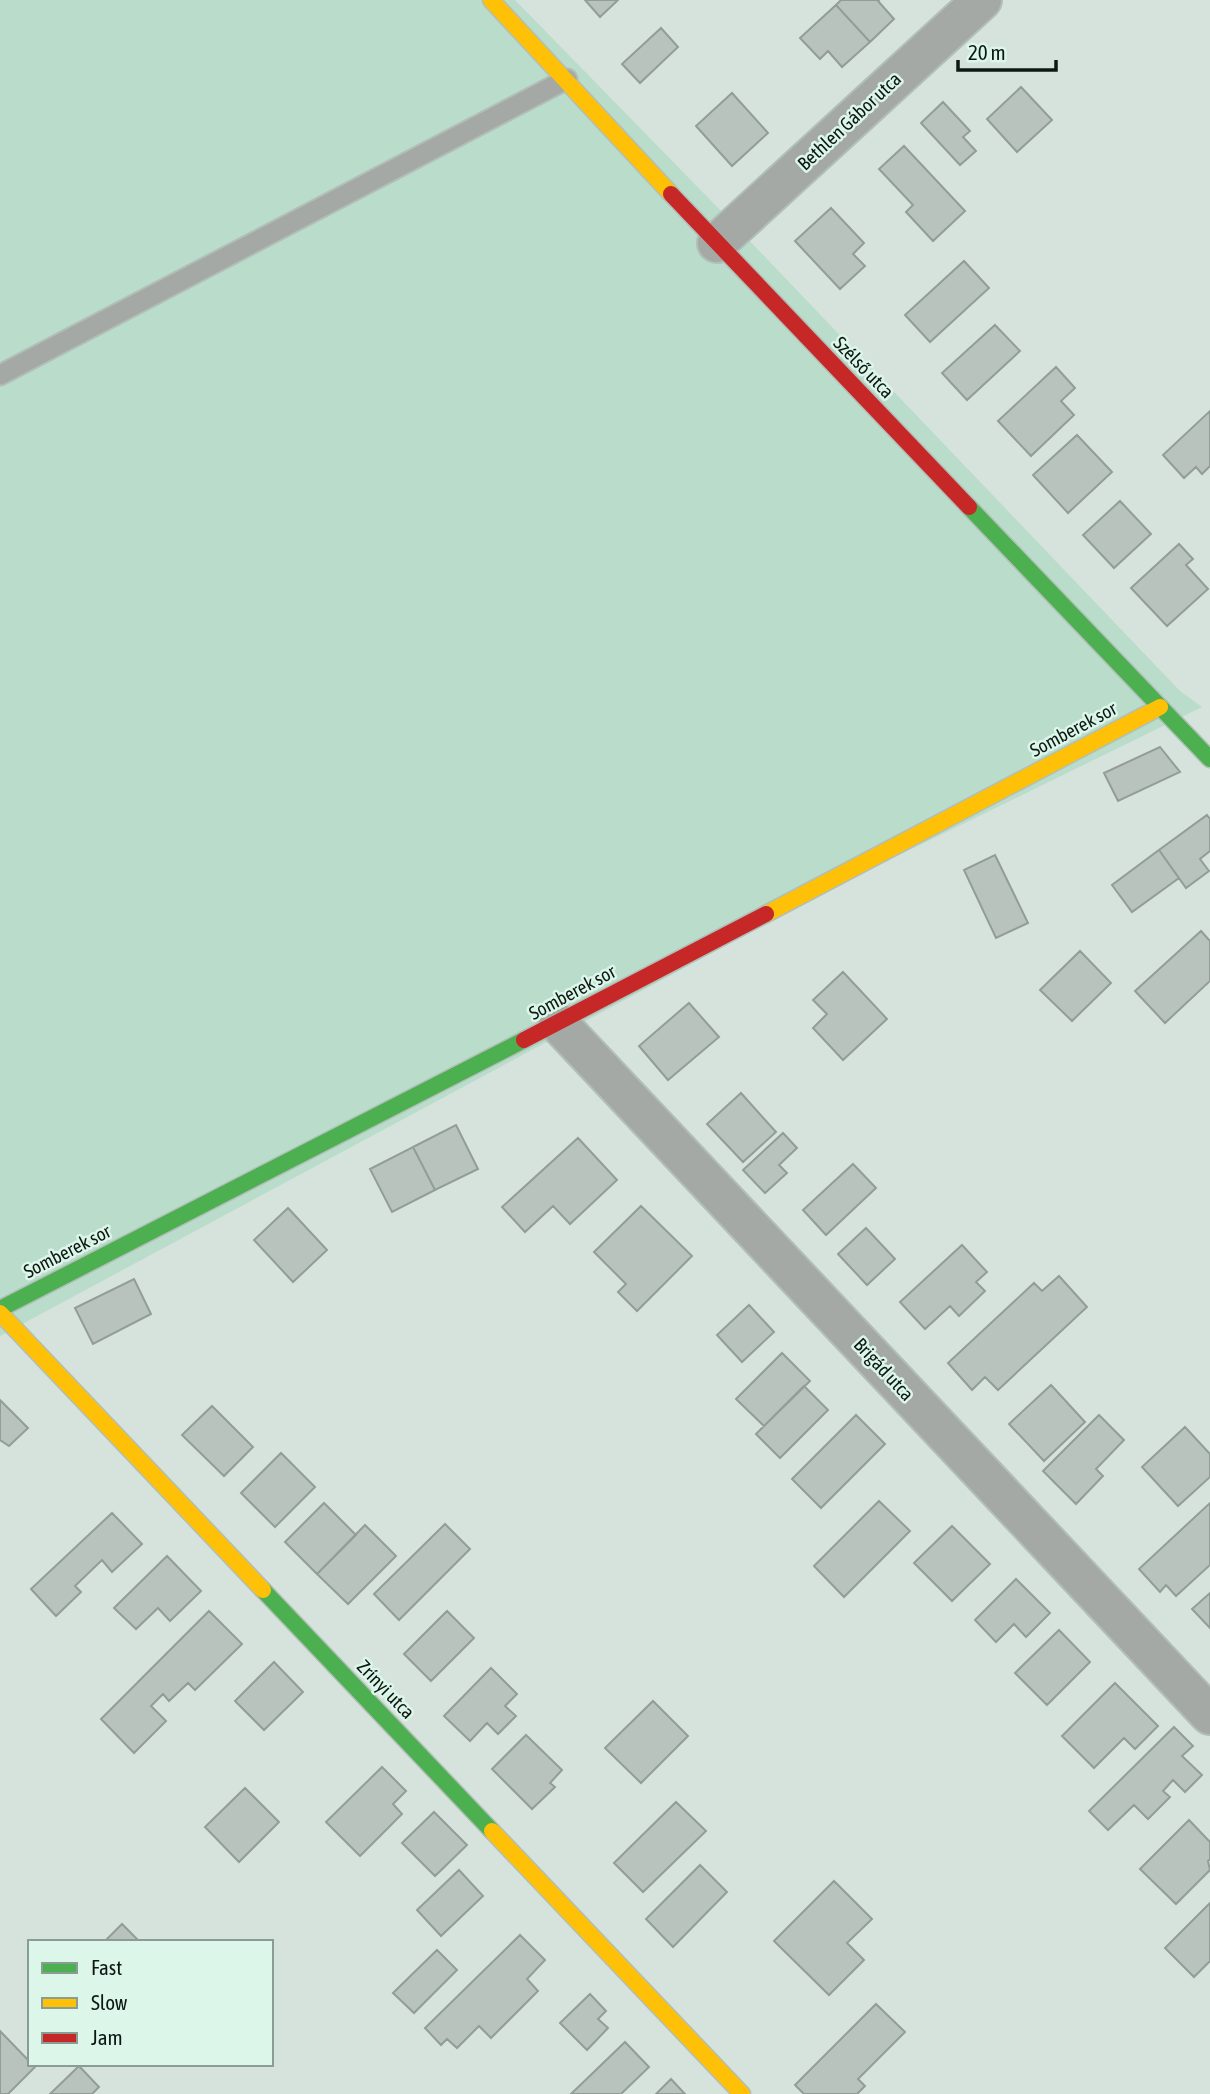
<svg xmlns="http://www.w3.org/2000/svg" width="1210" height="2094" font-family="'Asap Condensed',sans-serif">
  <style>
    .green { fill: #b9dccb }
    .building { fill: #b8c3be; stroke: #929d98; stroke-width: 2 }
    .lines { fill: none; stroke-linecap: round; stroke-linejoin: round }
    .lane-casing { stroke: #b2beb8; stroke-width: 23 }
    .street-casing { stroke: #b2beb8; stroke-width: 42 }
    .fast-casing { stroke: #b2beb8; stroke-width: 19 }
    .slow-casing { stroke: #b2beb8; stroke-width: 19 }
    .jam-casing { stroke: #b2beb8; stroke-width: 19 }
    .lane { stroke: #a5a9a6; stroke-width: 19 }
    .street { stroke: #a5a9a6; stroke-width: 38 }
    .fast { stroke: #4caf50; stroke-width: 16 }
    .slow { stroke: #ffc107; stroke-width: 16 }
    .jam { stroke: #c62828; stroke-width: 16 }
    .labels { text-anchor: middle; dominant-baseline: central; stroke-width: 5; stroke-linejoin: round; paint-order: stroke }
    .street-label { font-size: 19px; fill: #0e1813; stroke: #dcf6e9 }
  </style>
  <rect width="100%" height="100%" fill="#d5e3dc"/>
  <path class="green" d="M0,0h515l208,213 457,478 22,16 -358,175 -844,454z"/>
  <path class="building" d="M585,0h33l-18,17z
    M841,0h38l-1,1 16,18 -24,23 -34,-37z
    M836,5l34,37 -28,25 -14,-16 -8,8 -20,-21z
    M661,28l17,19 -38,36 -18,-19z
    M1021,87l31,33 -35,32 -30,-33z
    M732,93l36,40 -36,33 -36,-40z
    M943,102l27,29 -7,6 13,14 -16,14 -39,-42z
    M904,146l61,65 -32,30 -27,-29 7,-7 -34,-36z
    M831,208l33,35 -11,11 12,12 -25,23 -45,-48z
    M964,261l25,27 -59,54 -25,-27z
    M995,325l25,26 -53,49 -25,-27z
    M1056,367l19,21 -14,13 13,14 -43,41 -33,-35z
    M1210,411v55l-8,8 -6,-7 -12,11 -21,-23z
    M1077,435l35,37 -44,41 -35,-38z
    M1120,501l31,33 -37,34 -31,-33z
    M1179,544l14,15 -7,6 22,24 -41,37 -36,-38z
    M1160,747l20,25 -62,29 -14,-28z
    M1207,815l3,4v32l-10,8 9,12 -23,17 -27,-38z
    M1159,850l20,28 -47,34 -20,-27z
    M995,855l33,68 -32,15 -32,-68z
    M1201,931l9,10v40l-45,42 -30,-32z
    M1080,951l31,32 -39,38 -32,-31z
    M843,972l44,47 -44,41 -30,-32 14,-14 -14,-14z
    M689,1003l30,34 -51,43 -29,-34z
    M741,1093l35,39 -33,30 -36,-38z
    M456,1125l22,44 -43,21 -22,-43z
    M783,1133l14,15 -18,17 8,8 -22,20 -22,-23z
    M578,1138l39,42 -47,44 -17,-18 -28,26 -23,-25z
    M413,1147l22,43 -43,22 -22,-43z
    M853,1164l23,24 -50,47 -23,-25z
    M641,1206l51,50 -55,55 -19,-19 8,-8 -32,-32z
    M288,1208l39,42 -34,32 -39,-42z
    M866,1228l29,31 -28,26 -29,-31z
    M962,1245l25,27 -11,10 9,9 -26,25 -9,-10 -25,23 -25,-27z
    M1059,1276l28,31 -89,83 -13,-13 -13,13 -24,-27 86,-80 8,8z
    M134,1279l17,35 -58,30 -18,-36z
    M749,1305l25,27 -32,30 -25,-27z
    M782,1353l28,28 -46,45 -28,-27z
    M1051,1385l34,37 -41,39 -35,-37z
    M804,1386l24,24 -48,48 -24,-24z
    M0,1400l28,28 -19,18 -9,-6z
    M212,1406l41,41 -29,29 -42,-41z
    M856,1415l29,29 -64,64 -29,-29z
    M1099,1415l25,25 -28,29 7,7 -27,28 -33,-33z
    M1185,1427l25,27v23l-32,29 -36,-39z
    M281,1453l34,34 -40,40 -34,-34z
    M879,1501l31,30 -66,66 -30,-31z
    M324,1503l32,32 -39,39 -32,-32z
    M1210,1503v62l-34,31 -10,-11 -6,7 -21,-23z
    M112,1513l30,31 -30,28 -10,-12 -27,26 6,6 -25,24 -25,-27z
    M445,1524l25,25 -71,71 -25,-26z
    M365,1525l31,31 -48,48 -31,-30z
    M952,1526l38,38 -38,37 -38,-38z
    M167,1556l34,35 -31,30 -12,-13 -22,21 -22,-21z
    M1016,1579l34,34 -24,24 -12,-13 -18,18 -21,-22z
    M1210,1593v35l-18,-19z
    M209,1611l33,33 -47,46 -7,-7 -19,18 -6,-7 -12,12 15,15 -32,32 -33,-34z
    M447,1611l27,27 -43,43 -27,-27z
    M1059,1630l31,32 -43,43 -32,-32z
    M274,1662l29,30 -39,38 -29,-29z
    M491,1668l26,26 -12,12 11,10 -18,18 -11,-11 -17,18 -26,-25z
    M1115,1683l43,43 -23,23 -11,-11 -30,30 -32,-32z
    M653,1701l35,35 -47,47 -36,-35z
    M1174,1727l19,19 -11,10 20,19 -17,17 -12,-12 -10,11 7,6 -22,22 -14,-14 -26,25 -19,-19z
    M526,1735l36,35 -12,13 5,4 -23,22 -40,-40z
    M382,1767l24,24 -13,13 9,10 -42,42 -34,-34z
    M245,1788l34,34 -40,40 -34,-35z
    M676,1802l30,29 -63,61 -29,-29z
    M434,1812l33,33 -32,31 -33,-33z
    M1189,1820l21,22v17l-2,2 2,9 -34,34 -36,-35z
    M700,1865l27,27 -54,55 -27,-28z
    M459,1870l24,26 -42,40 -24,-26z
    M834,1881l38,38 -25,24 17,17 -35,35 -55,-54z
    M1210,1903v58l-16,16 -29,-29z
    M122,1924l18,18h-36z
    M520,1935l25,25 -18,19 11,12 -47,47 -12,-12 -22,22 -10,-9 -6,6 -16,-17z
    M437,1950l20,20 -43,43 -21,-20z
    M590,1994l16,17 -8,8 10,9 -21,22 -27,-27z
    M876,2004l29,28 -47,47 7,7 -8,8h-53l-9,-9z
    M0,2031l30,31v2l5,3 -27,27h-8z
    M625,2042l24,25 -28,27h-50z
    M79,2066l20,21 -7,7h-42z
    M671,2079l14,15h-29z"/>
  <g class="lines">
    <defs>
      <path id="lane" d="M0,375l567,-296"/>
      <path id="street" d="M717,243l265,-243
        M558,1023l652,692"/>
      <path id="fast" d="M969,507l241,252
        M0,1309l524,-269
        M263,1590l229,241"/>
      <path id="slow" d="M491,0l180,194
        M766,914l394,-207
        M0,1313l263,277
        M492,1831l250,263"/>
      <path id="jam" d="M671,194l298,313
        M524,1040l242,-126"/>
    </defs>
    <use href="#lane" class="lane-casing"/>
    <use href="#street" class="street-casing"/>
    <use href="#fast" class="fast-casing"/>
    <use href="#slow" class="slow-casing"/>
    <use href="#jam" class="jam-casing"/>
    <use href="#lane" class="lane"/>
    <use href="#street" class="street"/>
    <use href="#fast" class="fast"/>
    <use href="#slow" class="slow"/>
    <use href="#jam" class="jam"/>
  </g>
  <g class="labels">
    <g class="street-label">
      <text transform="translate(849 121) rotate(-43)">Bethlen Gábor utca</text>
      <text transform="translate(864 367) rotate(46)">Szélső utca</text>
      <text transform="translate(1073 729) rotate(-28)">Somberek sor</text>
      <text transform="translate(572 992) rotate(-28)">Somberek sor</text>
      <text transform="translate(67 1251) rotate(-27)">Somberek sor</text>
      <text transform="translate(884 1369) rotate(47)">Brigád utca</text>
      <text transform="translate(386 1689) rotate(46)">Zrínyi utca</text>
    </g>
  </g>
  <rect x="28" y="1940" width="245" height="126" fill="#dcf6e9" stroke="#8a9d93" stroke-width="2"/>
  <rect x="42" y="1963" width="35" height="10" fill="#4caf50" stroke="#8a9d93" stroke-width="2"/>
  <text x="91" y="1975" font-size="21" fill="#0e1813">Fast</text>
  <rect x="42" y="1998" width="35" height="10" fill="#ffc107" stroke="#8a9d93" stroke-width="2"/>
  <text x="91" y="2010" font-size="21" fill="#0e1813">Slow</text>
  <rect x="42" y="2033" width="35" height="10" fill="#c62828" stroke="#8a9d93" stroke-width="2"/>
  <text x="91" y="2045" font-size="21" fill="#0e1813">Jam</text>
  <path d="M958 60v10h98v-10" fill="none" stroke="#0e1813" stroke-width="3.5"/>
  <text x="968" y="60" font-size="21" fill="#0e1813" stroke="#dcf6e9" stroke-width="5" paint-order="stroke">20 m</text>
</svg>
